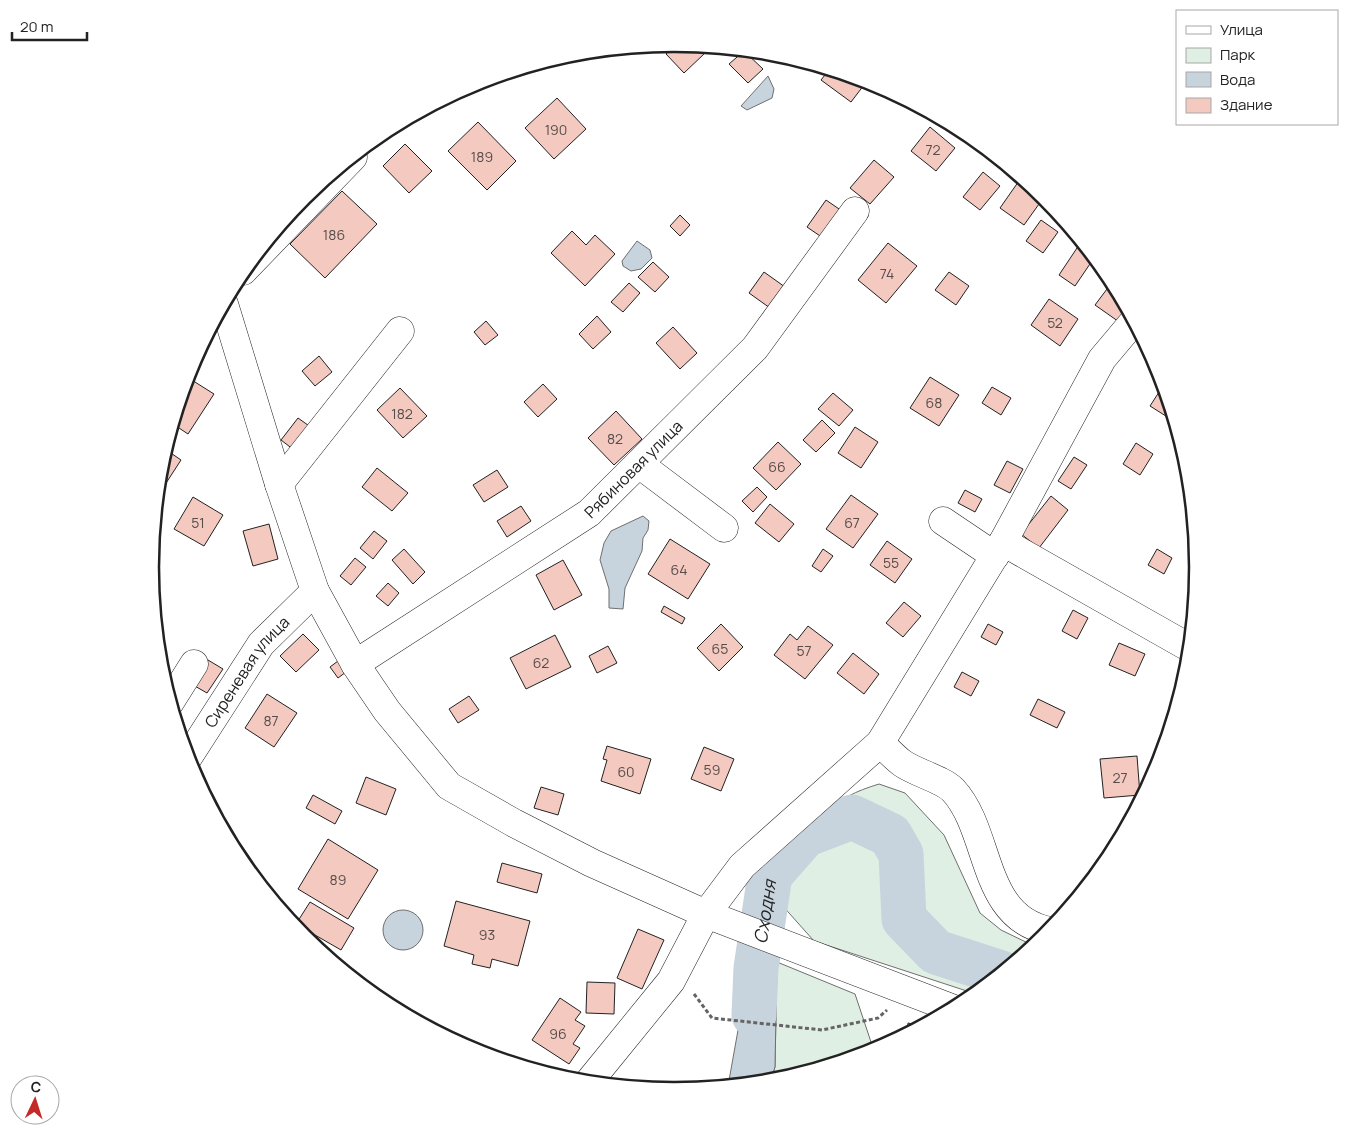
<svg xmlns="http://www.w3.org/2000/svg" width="1348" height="1135" font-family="Manrope,sans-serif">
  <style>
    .green { fill: #e0efe3; stroke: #6f6f6f }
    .water { fill: #c7d3dd; stroke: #6f6f6f }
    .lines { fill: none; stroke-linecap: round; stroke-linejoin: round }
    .river { stroke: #c7d3dd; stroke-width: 45 }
    .building { fill: #f3c9c0; stroke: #222 }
    .minor-casing { stroke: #222; stroke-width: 29 }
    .path { stroke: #646464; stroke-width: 3; stroke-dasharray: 4 2.5; stroke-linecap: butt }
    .minor { stroke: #fff; stroke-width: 28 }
    .fence { stroke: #222; stroke-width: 1; stroke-dasharray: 6 2.5; stroke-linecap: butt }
    .labels { text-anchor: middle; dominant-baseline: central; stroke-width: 4; stroke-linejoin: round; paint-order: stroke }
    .number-label { font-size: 14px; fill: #564c4a }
    .street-label { font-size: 16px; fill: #222; stroke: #fff }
    .water-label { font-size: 18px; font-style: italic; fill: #222; stroke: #fff }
    .rim { fill: none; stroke: #222; stroke-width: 2.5 }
  </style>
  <rect width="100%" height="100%" fill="#fff"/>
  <path class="green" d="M879,784l26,9 39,42 36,78 21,17 33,16 -58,48 -162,-53 -33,-37 -2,-29 27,-14c16,-47 24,-62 73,-77z
    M777,962l78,32 19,57 -104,31 5,-15z"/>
  <path class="water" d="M768,76l6,13 -2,9 -25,12 -6,-4z
    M637,241l13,9 2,8 -11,11 -10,2 -8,-5 -1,-5z
    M643,516l6,5 -1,9 -5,8 -1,13 -17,37 -2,21 -14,-1v-19l-9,-29 4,-17 7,-12z
    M383 930a20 20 0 1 1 40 0a20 20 0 1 1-40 0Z
    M743,948l34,14 -2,105 -5,15 -42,4 12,-67z"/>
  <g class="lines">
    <path class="river" id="s1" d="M754,1015l2,-47 14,-93 35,-40 47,-18 38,18 11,19 3,65 32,33 65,21"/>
  </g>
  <path class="building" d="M677,44l21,2 7,7 -21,20 -18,-19z
    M744,51l19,18 -15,14 -19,-19z
    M829,70l38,11 -16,21 -30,-22z
    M557,98l29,31 -32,30 -29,-31z
    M478,122l38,39 -29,29 -39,-39z
    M930,127l25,21 -19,23 -25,-20z
    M405,144l27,27 -23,22 -26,-27z
    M874,160l20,17 -24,27 -20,-16z
    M983,172l17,14 -20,24 -17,-13z
    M1021,178l23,19 -20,28 -24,-17z
    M342,191l35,33 -52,54 -35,-34z
    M826,200l16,11 -19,27 -16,-11z
    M680,215l10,10 -10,11 -10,-10z
    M1041,220l17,12 -15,21 -17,-12z
    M572,231l14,14 9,-10 20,19 -30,32 -34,-33z
    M1081,242l13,16 -19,28 -16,-11z
    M888,243l29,23 -31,37 -28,-23z
    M653,262l16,15 -14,15 -17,-15z
    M764,272l21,15 -15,21 -21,-15z
    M949,272l20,14 -13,19 -21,-15z
    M629,283l11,10 -17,19 -12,-10z
    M1110,285l7,5 12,24 -7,10 -27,-19z
    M1049,299l29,20 -18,27 -29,-21z
    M597,316l14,16 -18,17 -14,-15z
    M486,321l12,14 -13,10 -11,-13z
    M673,327l24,26 -17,16 -24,-26z
    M319,356l13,16 -17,14 -13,-15z
    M187,377l27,17 -26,40 -15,-10z
    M930,377l29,18 -20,31 -29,-18z
    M543,384l14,15 -19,18 -14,-15z
    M992,387l19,11 -10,17 -19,-12z
    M400,388l27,28 -24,22 -26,-28z
    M1161,389l4,3 7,22 -3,4 -19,-12z
    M833,393l20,17 -14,16 -21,-17z
    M616,411l26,28 -28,26 -26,-27z
    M298,418l14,10 -18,22 -13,-10z
    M822,420l13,13 -19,19 -13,-12z
    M855,427l23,15 -17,26 -23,-15z
    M778,442l23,22 -25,26 -23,-22z
    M1136,443l17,11 -13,21 -17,-11z
    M165,449l16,11 -22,34 1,-29z
    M1074,457l13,8 -16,24 -13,-8z
    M1007,461l16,8 -13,24 -16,-8z
    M377,468l31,25 -16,18 -30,-24z
    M497,470l11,17 -24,15 -11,-17z
    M757,487l10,10 -14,15 -11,-11z
    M965,490l17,9 -7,13 -17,-9z
    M851,495l27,19 -25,34 -27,-19z
    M1051,496l17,14 -29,38 -18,-14z
    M193,497l30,18 -19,31 -30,-17z
    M770,504l24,20 -15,18 -24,-19z
    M521,506l10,15 -24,16 -10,-16z
    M269,524l9,35 -25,7 -10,-35z
    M374,531l13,10 -14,18 -13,-11z
    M670,539l40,25 -22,35 -40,-25z
    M887,541l25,18 -17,24 -25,-18z
    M404,549l21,23 -12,12 -21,-24z
    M823,549l10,7 -12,16 -9,-6z
    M1157,549l15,9 -8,16 -16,-9z
    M355,558l11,9 -15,18 -11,-9z
    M563,560l19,35 -28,15 -18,-35z
    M388,583l11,10 -11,13 -12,-10z
    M904,602l17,14 -18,21 -17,-14z
    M664,606l21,12 -3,6 -21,-12z
    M1073,610l15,8 -11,21 -15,-8z
    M721,624l22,23 -24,24 -22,-23z
    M988,624l15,8 -7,13 -15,-8z
    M808,626l25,19 -28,34 -31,-24 16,-21 7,6z
    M303,634l16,16 -23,22 -16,-16z
    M555,635l16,32 -45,22 -16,-31z
    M1119,643l26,11 -10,22 -26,-11z
    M608,646l9,17 -20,10 -8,-17z
    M853,653l26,21 -15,20 -27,-21z
    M208,660l15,9 -16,24 -14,-8z
    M338,661l8,11 -8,6 -8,-11z
    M962,672l17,9 -8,15 -17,-9z
    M267,694l30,19 -23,34 -29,-19z
    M469,696l10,14 -21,13 -9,-14z
    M1038,699l27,13 -8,16 -27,-13z
    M607,746l44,13 -11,35 -39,-13 6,-21 -4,-1z
    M704,747l30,12 -13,32 -30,-12z
    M1137,756l3,39 -36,3 -4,-39z
    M366,777l30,12 -10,26 -30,-12z
    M541,787l23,7 -6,21 -24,-7z
    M313,795l29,16 -7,13 -29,-16z
    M328,839l50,31 -30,49 -50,-30z
    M502,863l40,11 -5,19 -40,-11z
    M456,901l74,20 -12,45 -26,-7 -2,9 -18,-4 2,-9 -30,-9z
    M310,902l44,26 -13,22 -45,-26z
    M296,929l19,8 -3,7 -9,-6z
    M638,929l26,11 -22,49 -25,-11z
    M587,982l28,1 -1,31 -28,-1z
    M560,998l21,14 -6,8 10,6 -12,18 7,4 -11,16 -37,-24z"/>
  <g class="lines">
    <defs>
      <g id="minor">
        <path d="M243,271l110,-114"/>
        <path d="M224,304l55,180 36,107 40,73 32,47 62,75 65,37 78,40 114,51 248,95"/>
        <path d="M639,464l85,64"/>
        <path d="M279,484l121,-153"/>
        <path d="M943,521l52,35"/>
        <path d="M1003,542l187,106"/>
        <path id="s2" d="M355,664l234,-151 166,-165 100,-137"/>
        <path d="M170,702l24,-38"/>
        <path d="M880,743c7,6 14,14 22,20 14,10 40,16 51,27 39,42 27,128 97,141"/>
        <path id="s3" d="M187,759l74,-115 54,-53"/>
        <path d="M588,1083l83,-102 35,-67 36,-48 138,-123 123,-201 99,-183 32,-38"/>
      </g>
    </defs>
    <use href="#minor" class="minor-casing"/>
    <path class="path" d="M694,994l18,24 110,12 56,-12 9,-8"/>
    <use href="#minor" class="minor"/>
    <path class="fence" d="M907,1034l1,-11 14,3"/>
  </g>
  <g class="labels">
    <g class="number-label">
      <text x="556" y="129">190</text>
      <text x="933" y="149">72</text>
      <text x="482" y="156">189</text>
      <text x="334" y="234">186</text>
      <text x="887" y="273">74</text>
      <text x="1055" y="322">52</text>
      <text x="934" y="402">68</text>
      <text x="402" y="413">182</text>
      <text x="615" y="438">82</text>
      <text x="777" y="466">66</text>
      <text x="198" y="522">51</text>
      <text x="852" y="522">67</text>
      <text x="891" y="562">55</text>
      <text x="679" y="569">64</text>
      <text x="720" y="648">65</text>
      <text x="804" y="650">57</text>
      <text x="541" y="662">62</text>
      <text x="271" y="720">87</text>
      <text x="712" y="769">59</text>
      <text x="626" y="771">60</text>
      <text x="1120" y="777">27</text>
      <text x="338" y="879">89</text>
      <text x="487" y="934">93</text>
      <text x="558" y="1033">96</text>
    </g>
    <g class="street-label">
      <text stroke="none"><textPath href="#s2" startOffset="341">Рябиновая улица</textPath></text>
      <text stroke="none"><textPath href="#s3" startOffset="106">Сиреневая улица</textPath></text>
    </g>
    <g class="water-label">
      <text stroke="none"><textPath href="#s1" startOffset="104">Сходня</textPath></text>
    </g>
  </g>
  <path d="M0 0H1348V1135H0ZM159 567a515 515 0 1 1 1030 0a515 515 0 1 1-1030 0Z" fill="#fff" fill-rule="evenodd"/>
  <path class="rim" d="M159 567a515 515 0 1 1 1030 0a515 515 0 1 1-1030 0Z"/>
  <rect x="1176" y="10" width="162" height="115" fill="#ffffff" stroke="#a7a7a7"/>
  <rect x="1186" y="26" width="25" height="8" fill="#ffffff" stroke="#a7a7a7"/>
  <text x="1220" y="35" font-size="15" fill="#222222">Улица</text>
  <rect x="1186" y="48" width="25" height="15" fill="#e0efe3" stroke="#a7a7a7"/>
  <text x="1220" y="60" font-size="15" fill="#222222">Парк</text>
  <rect x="1186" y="72" width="25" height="15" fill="#c7d3dd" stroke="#a7a7a7"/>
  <text x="1220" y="85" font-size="15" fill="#222222">Вода</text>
  <rect x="1186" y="98" width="25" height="15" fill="#f3c9c0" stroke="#a7a7a7"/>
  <text x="1220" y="110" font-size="15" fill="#222222">Здание</text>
  <g transform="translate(35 1100) rotate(4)"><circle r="24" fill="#ffffff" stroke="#a7a7a7"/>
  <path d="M0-4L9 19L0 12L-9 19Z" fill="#c62828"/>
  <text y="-8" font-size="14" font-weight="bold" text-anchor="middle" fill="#222222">С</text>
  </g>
  <path d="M12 32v8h75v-8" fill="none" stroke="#222222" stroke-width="2.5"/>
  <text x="20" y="32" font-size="15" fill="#222222" stroke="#ffffff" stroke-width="4" paint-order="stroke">20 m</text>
</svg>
